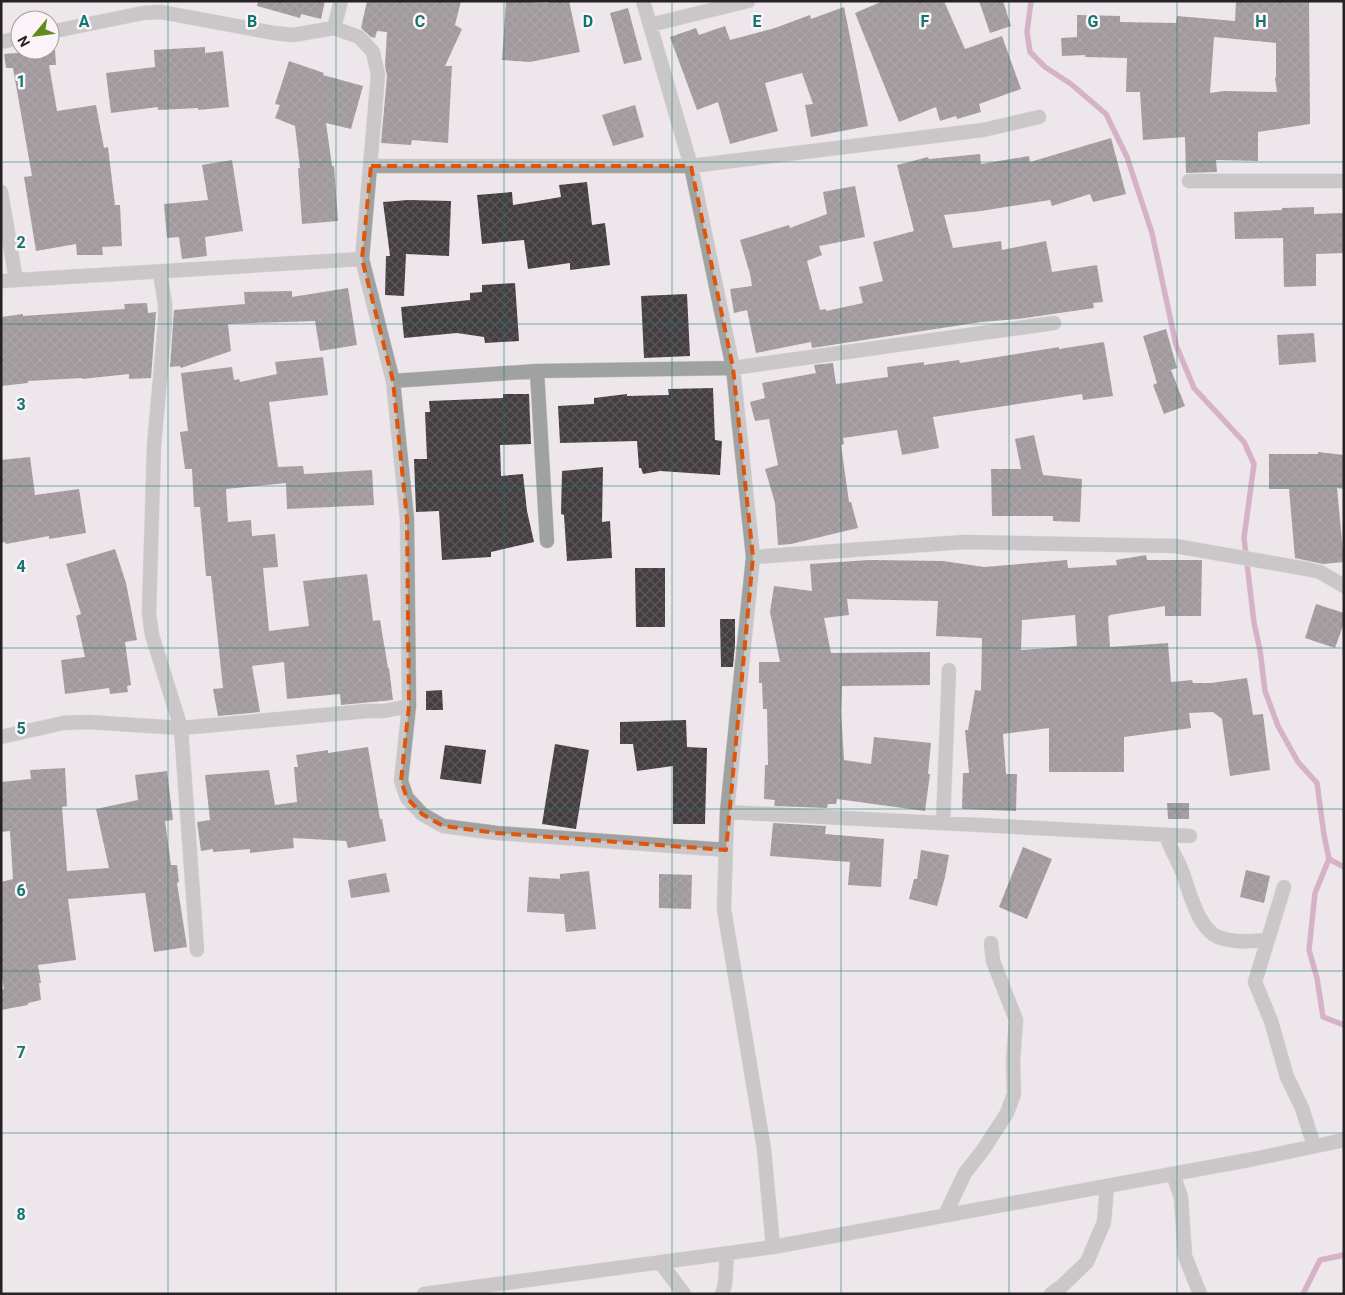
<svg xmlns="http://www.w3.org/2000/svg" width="1345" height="1295" font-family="Roboto,sans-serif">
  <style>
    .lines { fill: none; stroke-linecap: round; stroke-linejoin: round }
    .stream { stroke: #bb739f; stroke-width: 5.5 }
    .building { fill: url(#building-cross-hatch); fill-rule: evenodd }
    .minor-casing { stroke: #c9c3c6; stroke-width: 15 }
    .minor { stroke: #a0a29f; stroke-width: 14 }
    .marked { fill: none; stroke: #de560d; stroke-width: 4; stroke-dasharray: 10 6; stroke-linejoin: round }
    .grid { fill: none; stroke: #0f766e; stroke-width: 1; stroke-opacity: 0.55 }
    .grid-label { font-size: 16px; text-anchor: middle; font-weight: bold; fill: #0f766e; stroke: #fbf3f7; stroke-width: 5; stroke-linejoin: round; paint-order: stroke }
  </style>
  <defs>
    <pattern id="building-cross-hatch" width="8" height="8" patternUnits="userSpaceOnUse" patternTransform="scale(1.25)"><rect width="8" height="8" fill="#443e41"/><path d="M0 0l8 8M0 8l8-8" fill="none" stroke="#5c575a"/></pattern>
  </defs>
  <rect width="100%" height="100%" fill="#ede6ea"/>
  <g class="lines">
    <path class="stream" d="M1031,1l-4,31 3,20 15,15 26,17 35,30 21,43 25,76 24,112 18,43 50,54 10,22 -10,74 10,85 6,27 5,41 13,35 20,36 19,21 7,52 5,24 -14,34 -6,57 8,28 6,39 21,8
      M1329,859l15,8
      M1303,1294l17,-34 24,-5"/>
  </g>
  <path class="building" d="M258,1h67l-4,18 -20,-5 -1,4 -43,-12z
    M367,1h94l-6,24 7,4 -17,37h7l-4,77 -36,-3 -1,5 -30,-2 6,-67 -2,-10 2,-34 -10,-1 -2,7 -4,-1 -10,-9z
    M506,1l43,2 -1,-2h21l11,51 -50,10 -28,-2z
    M883,1h61l21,48 37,-13 19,53 -42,15 2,8 -24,7 -1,-3 -16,5 -4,-14 -37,15 -44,-109z
    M979,1h24l8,25 -21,7z
    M1236,1h73l1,123 -52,8v29l-42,-1 1,12 -31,1 -1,-36 -42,3 -3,-48h-14l1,-34 -42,-1v-2l-23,1 -1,-18 16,-1v-22l43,1v6l56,1 1,-7 58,5zM1214,37l62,6v34l-1,1 2,14 -53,-1 -14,2z
    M844,7l24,119 -57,11 -6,-32 8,-1 -11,-31 -37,10 13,48 -48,13 -12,-42 -21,8 -27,-73 26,-9 3,7 26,-9 5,14 45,-12 35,-13 1,4z
    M628,8l14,52 -18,4 -14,-51z
    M205,47v6l18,-2 6,56 -31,3v-2l-40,2v-3l-47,6 -5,-40 49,-6 -1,-17z
    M55,50l1,15h-7l8,46 39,-6 8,43 4,-1 7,58h5l2,41 -20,1 1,8h-26l-1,-11 -40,7 -12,-74 8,-1 -19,-108h-7l-2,-14z
    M289,61l35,12 -1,2 40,11 -12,43 -25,-6 6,43h2l4,55 -36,3 -4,-56h2l-5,-42 -20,-8 5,-13 -5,-1z
    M635,105l9,32 -31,9 -11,-31z
    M1111,138l15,56 -33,8 -3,-8 -38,12 -2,-6 -69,11 -37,4 9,33 48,-7 1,9 44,-9 6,31 45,-7 6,37 -10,1 1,5 -76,11 -37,3 -169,26 -1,-6 -55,11 -9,-43 -13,3 -4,-24 22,-3 -2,-12 -10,-34 49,-15 1,3 37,-14 -4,-22 32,-6 10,51 -46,9 3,9 -15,6 13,49 6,-1v2l37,-8 -4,-16 24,-6 -10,-39 41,-11 -17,-66 31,-8 1,2 51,-5 1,10 48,-8 1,6z
    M232,160l11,71 -38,6 2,19 -25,3 -3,-22 -12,1 -3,-34 44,-4 -6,-35z
    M587,182l5,43 13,-2 5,42 -40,5v-7l-42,6 -4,-29 -42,4 -5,-49 35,-3 1,13 48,-8 -2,-12z
    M408,200l43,1 -2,55 -43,-2 -2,42 -19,-1 1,-39h4l-7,-54z
    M1314,207v7l30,-1v40l-28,1v32l-32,1 -1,-49 -48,1 -1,-27 48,-2v-2z
    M515,283l4,58 -34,2 -1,-6 -27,-4 -53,5 -3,-31 69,-7v-7l12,-1v-7z
    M348,288l9,57 -37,6 -5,-30 -87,3 3,27 -50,17 -1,-2 -10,1 4,-57 71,-6 -1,-12 48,-1v6z
    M687,294l3,62 -46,2 -3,-62z
    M147,303l1,10 8,-1 -5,66 -22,1v-5l-47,5v-1l-54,3v2l-27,3v-69l22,-3v2l102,-7 -1,-5z
    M1166,329l11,39 -6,2 14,36 -21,8 -11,-29 4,-2 -14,-47z
    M1314,333l2,29 -37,3 -2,-30z
    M1104,342l9,54 -30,4 -1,-6 -149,23 6,31 -37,7 -5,-25 -54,8 1,6 -3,1 8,57h2l7,26 -67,16 -13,1 -3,-42 -10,-34 13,-4 -9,-46 -14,2 -5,-19 15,-4 -3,-15 54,-10 -2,-8 19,-2 3,21 52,-7 -1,-10 37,-5v3l35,-5 1,3 99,-16v2z
    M323,357l5,38 -59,7 9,65 25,-1 1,8 68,-4 2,35 -87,4 -1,-26 -60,6 2,33 23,-2 1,16 23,-2 3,33 -15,1 6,63 40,-5 -6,-45 64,-7 6,47 7,-1 8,48h1l4,32 -52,5 -1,-11 -53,5 -3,-37 -32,4 8,46 -42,4 -5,-27 10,-1 -12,-112h-5l-6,-69h-6l-2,-38h-7l-5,-37 8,-1 -7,-58 51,-6 2,13 5,-1 1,3 37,-8 -2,-12z
    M713,388l2,52 7,1 -2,34 -60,-4 -17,3 -2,-6h-2l-2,-27 -77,2 -2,-37 36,-2v-6l33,-4v2l42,-1 -1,-6z
    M503,394h26l2,50 -31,1 1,31 22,-2 4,37 7,31 -43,10v5l-49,3 -3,-49 -23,1 -2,-53h13l-2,-47h5l-1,-11 74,-3z
    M1034,435l9,40 39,4 -2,43 -27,-1v-5h-61l-1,-47h30l-6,-30z
    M1318,452l26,3v34l-7,-1 7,74 -21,2 -28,-6 -6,-69h-20v-35h49z
    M30,457l5,38 44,-6 7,44 -37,6v-3l-43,8 -1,-2 -4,1v-83z
    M603,467l-1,55 8,-1 2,37 -45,3 -3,-46 -3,-1 1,-43z
    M115,549l11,34 11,57 -12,2 6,43 -4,1 1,6 -18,2 -1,-6 -44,6 -4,-34 24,-3 -9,-41 5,-2 -15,-50z
    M1146,555l1,5h55l-1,56h-36v-10l-55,9 -2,2 2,30 58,-4 3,39 21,-2 1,3h18l36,-5 6,37 10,-1 7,56 -40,6 -8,-57 -9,-7 -24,1 2,15 -67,9v35h-75v-44l-46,6 3,40h11l-1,37 -54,-2 1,-36h6l-4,-43h3l7,-40 6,1 1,-53 -46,-2 2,-35 -91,-2 2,16 -25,3 7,35 99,-1v33l-88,1 -1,26 3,48 27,4 3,-27 57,6 -3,31h2l-5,37 -88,-12 -1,5h-8l-1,4 -53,-2 1,-6 -11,-1 1,-34h3l-1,-56h-4l-1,-26h-3v-21h21l-10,-50 4,-26 38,5 -2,-27 59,-4 74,1 41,6 83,-7 1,8 49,-3 -1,-5zM1075,615l2,31 -56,4 1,-30z
    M635,568h30v59h-29z
    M1316,604l28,9v10l-9,25 -30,-10z
    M720,619h15v25l-2,23h-12z
    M442,690l1,20h-17v-19z
    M686,720l1,27 20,1 -2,76h-32v-58l-36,5 -4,-27h-13v-22z
    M555,744l34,6 -13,79 -34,-5z
    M445,745l41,5 -5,34 -41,-5z
    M368,747l12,72h2l4,22 -38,7 -2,-7 -53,-3 1,10 -44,5v-4l-37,3v-3l-12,2 -4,-29 13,-2 -5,-45 64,-5 6,35 22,-3 -3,-35h4l-2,-12 32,-5v3z
    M65,768l2,38 -5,1 5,64 42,-3 -13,-59 42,-9 -3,-25 32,-4 6,49 -8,1 6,44h6l2,17 -2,1 10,64 -33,5 -9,-59 -77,6 8,61 -38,5 3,18h-2l2,17 -13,3v2l-27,5v-20l3,-1 -3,-17v-90l12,-3 -3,-48 -9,1v-50l30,-3 -1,-9z
    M1167,803h22v16h-21z
    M773,823l53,3 -1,8 59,5 -3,48 -33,-2 2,-23 -80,-6z
    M1023,847l29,12 -25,60 -28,-12z
    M921,850l28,5 -4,22 -8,29 -28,-7 5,-20h3z
    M1246,870l24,6 -6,27 -24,-6z
    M589,871l7,58 -30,3 -2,-18 -37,-2 2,-35 31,2v-5z
    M386,873l4,19 -39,6 -3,-18z
    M659,874l33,1 -1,34 -32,-1z"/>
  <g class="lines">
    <defs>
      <path id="minor" d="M341,1l-7,27 25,9 14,15 5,23 -16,184 31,122 14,138 2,187 -8,75 6,17 15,16 21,12 54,7 229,17
        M643,1l48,165 42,202 20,189 -26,255 -3,97 40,240 9,98
        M650,25l98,-24
        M50,32l93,-19 18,-1 113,21 19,2 41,-7
        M1,42l19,-4
        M371,166h320l292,-36 56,-13
        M1189,181h155
        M1,192l15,88
        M160,273l5,31v18l-11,124 -5,167 3,22 29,93 16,222
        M1,281l361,-22
        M537,371l10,170
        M393,381l144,-10 196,-3 321,-45
        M753,557l211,-15 211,4 132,23 13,3 24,14
        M1,737l62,-14 24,-1 94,6 187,-17h16l25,-5
        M727,812l463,24
        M943,823l6,-153
        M1166,835c4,15 12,24 17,39 7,19 16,58 38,64 15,5 31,3 46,2
        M1284,887l-29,95 16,39 16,56 15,31 12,38
        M1173,1174l8,23 4,59 15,38
        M945,1215l20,-42 18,-23 24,-37 7,-19 -1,-32 3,-42 -23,-59 -2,-18
        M660,1262l24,32
        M424,1294l349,-47 481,-88 90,-19
        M722,1294l3,-9 2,-32
        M1051,1294l11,-8 25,-24 17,-40 3,-36"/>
    </defs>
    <use href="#minor" class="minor-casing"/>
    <use href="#minor" class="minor"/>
  </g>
  <path d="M0 0H1345V1295H0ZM371,166h320l42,202 20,189 -27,293 -229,-17 -54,-7 -21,-12 -15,-16 -6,-17 8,-75 -2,-187 -14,-138 -31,-122z" fill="#ede6ea" fill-opacity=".55" fill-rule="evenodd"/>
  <path class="marked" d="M371,166h320l42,202 20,189 -27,293 -229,-17 -54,-7 -21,-12 -15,-16 -6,-17 8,-75 -2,-187 -14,-138 -31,-122z"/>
  <path class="grid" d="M168,1v1293M336,1v1293M504,1v1293M672,1v1293M841,1v1293M1009,1v1293M1177,1v1293M1,162h1343M1,324h1343M1,486h1343M1,648h1343M1,809h1343M1,971h1343M1,1133h1343"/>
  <g class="grid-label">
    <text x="84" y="27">A</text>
    <text x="252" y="27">B</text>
    <text x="420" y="27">C</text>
    <text x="588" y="27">D</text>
    <text x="757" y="27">E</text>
    <text x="925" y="27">F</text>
    <text x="1093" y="27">G</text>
    <text x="1261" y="27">H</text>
    <text x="21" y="87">1</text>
    <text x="21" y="248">2</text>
    <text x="21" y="410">3</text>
    <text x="21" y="572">4</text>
    <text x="21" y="734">5</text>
    <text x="21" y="896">6</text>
    <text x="21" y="1058">7</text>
    <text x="21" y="1220">8</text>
  </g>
  <rect width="1345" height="1295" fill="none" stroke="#242223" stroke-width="5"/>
  <g transform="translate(35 35) rotate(241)"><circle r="24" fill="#fbf3f7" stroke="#a59fa2"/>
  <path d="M0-4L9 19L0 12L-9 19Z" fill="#608b1c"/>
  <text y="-8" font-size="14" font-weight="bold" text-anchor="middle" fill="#242223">N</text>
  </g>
</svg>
